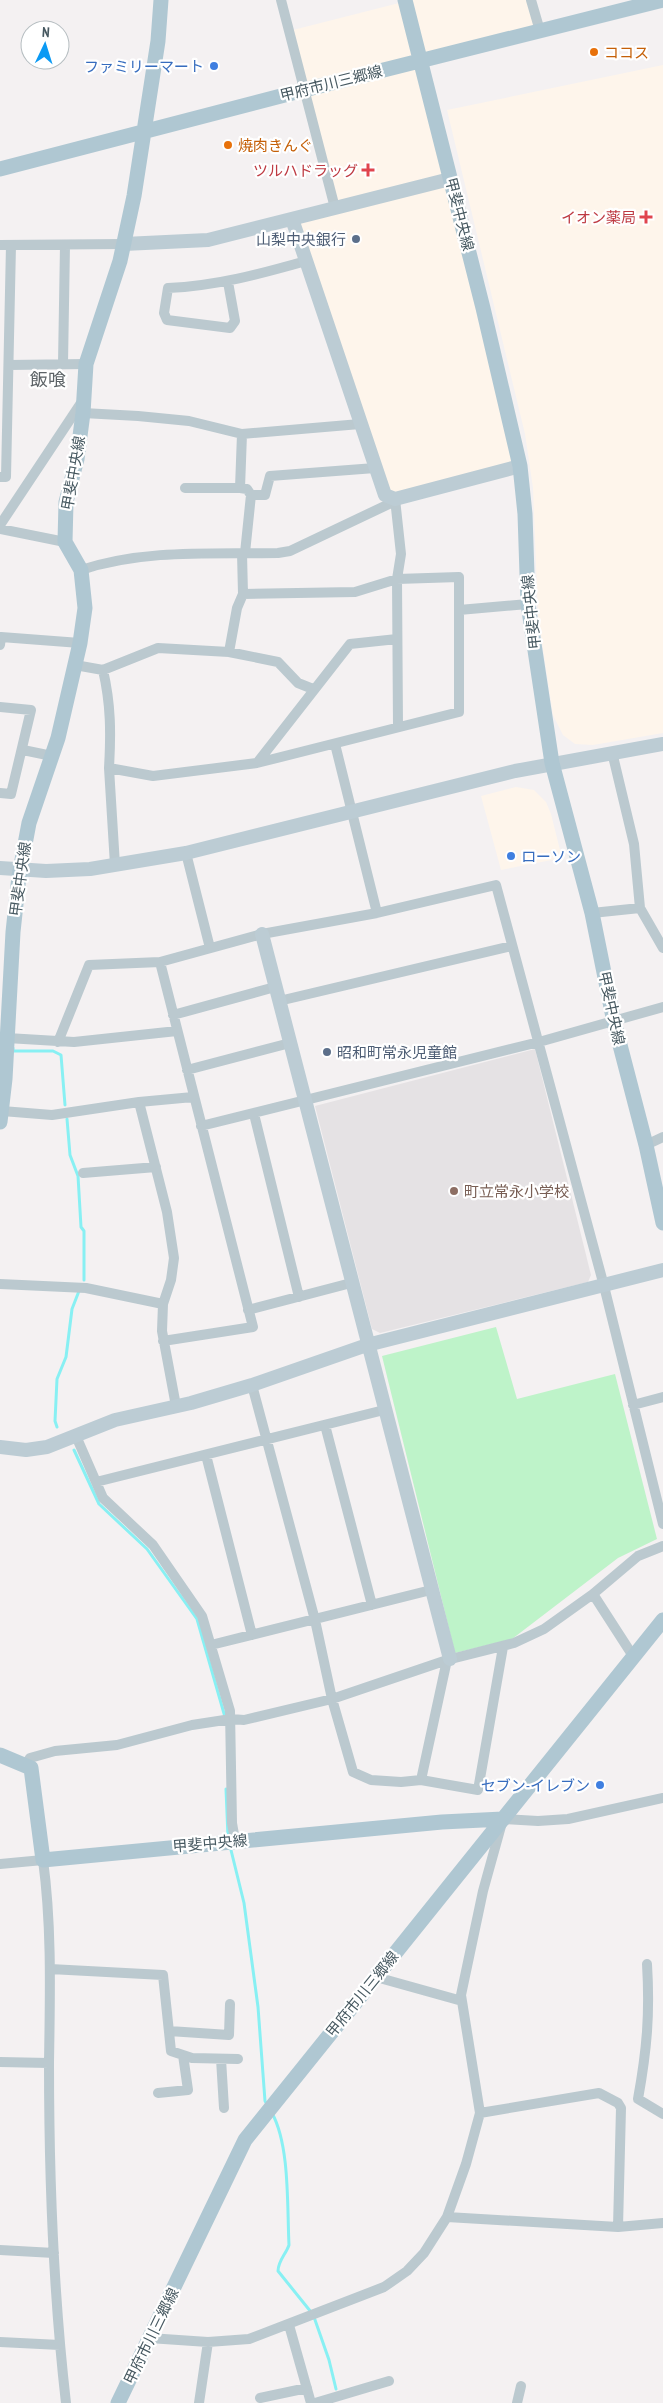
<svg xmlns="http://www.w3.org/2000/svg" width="663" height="2403" font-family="'PT Sans Narrow','Noto Sans JP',sans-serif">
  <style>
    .commercial { fill: #fef5eb }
    .education { fill: #e5e2e4 }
    .green { fill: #bef3c9 }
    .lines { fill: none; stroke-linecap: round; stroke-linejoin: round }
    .stream { stroke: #88f0f3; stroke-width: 3 }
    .street { stroke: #bbc9cf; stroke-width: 10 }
    .secondary { stroke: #bcccd4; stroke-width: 14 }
    .primary { stroke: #afc7d2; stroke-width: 15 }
    .food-dot { fill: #e8710a; stroke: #fff; stroke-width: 2 }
    .shop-dot { fill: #3f7fe0; stroke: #fff; stroke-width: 2 }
    .health-dot { fill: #e0444e; stroke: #fff; stroke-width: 2 }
    .service-dot { fill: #5c6f8a; stroke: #fff; stroke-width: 2 }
    .education-dot { fill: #8d6e63; stroke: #fff; stroke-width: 2 }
    .labels { text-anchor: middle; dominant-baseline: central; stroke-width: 4.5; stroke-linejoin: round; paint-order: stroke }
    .food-label { font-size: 15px; fill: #c56008; stroke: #fff; text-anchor: start }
    .shop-label { font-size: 15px; fill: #366cbe; stroke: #fff; text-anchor: end }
    .street-label { font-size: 15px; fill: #475961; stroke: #fff }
    .health-label { font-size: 15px; fill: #be3a42; stroke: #fff; text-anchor: end }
    .service-label { font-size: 15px; fill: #4e5e75; stroke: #fff; text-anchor: end }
    .education-label { font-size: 15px; fill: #785e54; stroke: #fff; text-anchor: start }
    .quarter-label { font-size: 18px; fill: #5d6367; stroke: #fff }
  </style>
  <rect width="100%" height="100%" fill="#f4f1f2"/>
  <path class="commercial" d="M411,0h120l9,31 -119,29 99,406 -135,29 -93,-276 42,-10 -45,-178z
    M663,65v668l-70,12 -18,-1 -12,-9 -10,-20 -15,-99 -5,-128 -8,-54 -78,-324z
    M516,787l18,3 12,12 5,12 11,44 -61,12 -20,-74z"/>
  <path class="education" d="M535,1049l56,226 -3,7 -208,51 -8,-4 -57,-223z"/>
  <path class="green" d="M496,1327l21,72 98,-25 42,165 -39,19 -106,81 -57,14 -73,-297z"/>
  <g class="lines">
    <path class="stream" d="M13,1048v3h40l8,4 4,50
      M67,1119l3,36 8,21 3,51 3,4v49
      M57,1427l-2,-6 2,-42 9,-22 6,-48 7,-18
      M74,1450l25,54 48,45 50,70 28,98
      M226,1789l2,48
      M230,1846l14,57 14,104 7,94 3,5
      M272,2113c18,33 15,93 17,132 -3,9 -11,16 -11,26l33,41
      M314,2317l15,43 7,29"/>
    <path class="street" d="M281,0l54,208
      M531,0l9,31
      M0,245l124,-1
      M228,282l7,39 -5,7 -63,-8 -3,-7 4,-25c48,-2 92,-14 138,-27
      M63,364l2,-119
      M9,365l77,-1
      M83,413l55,3 51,5 53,13 118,-10
      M242,434l-2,54 7,1 4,6
      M0,477h6l5,-232
      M185,488h55
      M395,499l6,55 -4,25 1,148
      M0,525l83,-125
      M0,529l65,13
      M245,553l6,-58h14l5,-19 105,-8
      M81,570c63,-21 132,-16 197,-17l12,-2 99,-47 6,-5
      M459,610l69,-6
      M0,645l1,-8 79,6
      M229,652l8,-44 6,-14 -1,-41
      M75,665l28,5 55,-22 71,4 49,10 20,21 15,6
      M103,670c8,35 8,63 6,98
      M0,707l31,3 -20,84 -11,-1
      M335,744l42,169
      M23,750l29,6
      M612,752l22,92 6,64 23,40
      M257,763l93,-119 47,-5
      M186,853l24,95
      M115,865l-6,-97 44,8 104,-13 202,-51v-135l-62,2 -42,13 -112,2
      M592,913l48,-5
      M160,962l93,365 -90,14
      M279,1001l233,-55
      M173,1015l102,-28
      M7,1038l67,4 103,-11
      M58,1042l31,-77 71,-3 102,-28 115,-21 119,-28 108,401 59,238
      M187,1070l103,-27
      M139,1102l28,110 7,46 -3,22 -8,24 -1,27 14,75
      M2,1111l50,4 87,-13 54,-5
      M254,1114l45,183
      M201,1126l338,-84 124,-35
      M646,1145l17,-8
      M83,1173l73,-6
      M0,1284l86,4 77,16
      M248,1310l103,-27
      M252,1385l63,235 17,79 21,73 18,8 30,2 20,-2 57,10 25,-143
      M633,1405l30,-8
      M325,1425l47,180
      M76,1436l27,62 50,47 49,71 28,95 2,112 3,17
      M206,1455l46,180
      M96,1482l288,-72
      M593,1594l40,62
      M211,1645l220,-55
      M25,1766l5,-8 25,-7 62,-6 75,-20 39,-6 13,1 88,-21 115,-39 67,-17 30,-14 49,-35 45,-38 25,-10
      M421,1780l26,-120
      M0,1864l43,-4c9,67 7,135 6,203
      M647,1964c3,50 0,85 -9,135l25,15
      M50,1969l113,6 8,76 21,7 46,1
      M376,1977l86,24
      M169,2031l60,4 1,-31
      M221,2059l3,49
      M0,2062l49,1c0,113 4,227 17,340
      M158,2093l30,-3 -5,-35
      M480,2113l119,-20 19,10 3,5 -3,119
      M447,2217l171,10 45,-4
      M0,2250l54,3
      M289,2325l22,78
      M149,2338l59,4 41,-3 135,-52 23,-16 17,-18 23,-36 19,-53 14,-51 -19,-118 22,-104 20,-72 35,2 30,-2 95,-21
      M0,2342l60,3
      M260,2398l47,-10
      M199,2403l9,-61
      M315,2403l74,-22
      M517,2403l4,-17"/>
    <path class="secondary" d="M292,219l93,276 10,4 125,-33
      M124,244l84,-4 242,-61
      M0,868l46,3 44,-2 96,-16 329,-82 148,-27
      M262,934l188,725
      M0,1447l26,3 21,-3 68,-27 76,-17 61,-18 115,-40 296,-75"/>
    <path class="primary" d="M405,0l78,308 37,158 5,48 3,90 24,159 40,150 22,109 32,123 17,78
      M0,169l304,-79 359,-90
      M0,1122l5,-43 8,-147 6,-56 10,-53 29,-85 22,-95 5,-35 -4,-38 -16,-28 1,-40 11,-43 6,-46 3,-49 34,-103 14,-65 24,-155 3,-41
      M0,1755l31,13 12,92 399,-38 61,-3
      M118,2403l127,-263 418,-520"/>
  </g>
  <g class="food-dot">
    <circle cx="594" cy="52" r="5"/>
    <circle cx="228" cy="145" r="5"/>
  </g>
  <g class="shop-dot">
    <circle cx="214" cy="66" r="5"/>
    <circle cx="511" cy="856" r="5"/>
    <circle cx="600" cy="1785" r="5"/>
  </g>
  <g class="health-dot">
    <path d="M365.5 162.5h5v5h5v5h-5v5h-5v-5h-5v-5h5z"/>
    <path d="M643.5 209.5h5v5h5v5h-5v5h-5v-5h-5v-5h5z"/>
  </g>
  <g class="service-dot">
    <circle cx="356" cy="239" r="5"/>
    <circle cx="327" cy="1052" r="5"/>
  </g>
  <circle class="education-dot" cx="454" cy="1191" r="5"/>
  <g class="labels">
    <g class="food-label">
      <text x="604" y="52">ココス</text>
      <text x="238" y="145">焼肉きんぐ</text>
    </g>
    <g class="shop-label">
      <text x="204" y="66">ファミリーマート</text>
      <text x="521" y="856" text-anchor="start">ローソン</text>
      <text x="590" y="1785">セブン-イレブン</text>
    </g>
    <g class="street-label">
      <text transform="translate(331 83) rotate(-14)">甲府市川三郷線</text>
      <text transform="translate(460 214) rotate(76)">甲斐中央線</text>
      <text transform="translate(73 473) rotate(-80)">甲斐中央線</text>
      <text transform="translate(531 612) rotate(-96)">甲斐中央線</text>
      <text transform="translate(20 879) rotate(-82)">甲斐中央線</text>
      <text transform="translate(612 1008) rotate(78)">甲斐中央線</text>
      <text transform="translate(210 1843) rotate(-5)">甲斐中央線</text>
      <text transform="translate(362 1994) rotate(-51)">甲府市川三郷線</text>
      <text transform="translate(151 2336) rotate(-64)">甲府市川三郷線</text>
    </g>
    <g class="health-label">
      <text x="358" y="170">ツルハドラッグ</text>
      <text x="636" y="217">イオン薬局</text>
    </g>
    <g class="service-label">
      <text x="346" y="239">山梨中央銀行</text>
      <text x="337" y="1052" text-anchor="start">昭和町常永児童館</text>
    </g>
    <g class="education-label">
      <text x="464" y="1191">町立常永小学校</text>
    </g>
    <g class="quarter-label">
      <text x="48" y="379">飯喰</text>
    </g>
  </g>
  <g transform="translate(45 45) rotate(4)"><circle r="24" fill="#ffffff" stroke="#b5bdc0"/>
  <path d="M0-4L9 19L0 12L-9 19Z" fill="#0b9af4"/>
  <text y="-8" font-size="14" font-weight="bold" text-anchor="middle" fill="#475961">N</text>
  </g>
</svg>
